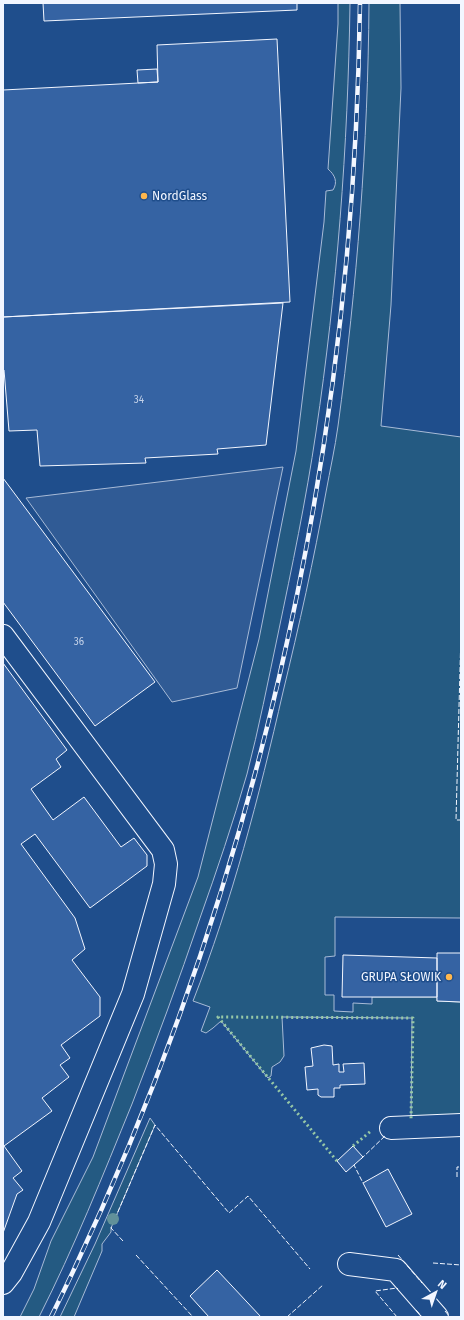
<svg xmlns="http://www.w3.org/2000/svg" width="464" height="1320" font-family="'Fira Sans',sans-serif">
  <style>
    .green { fill: #245a82; stroke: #a8bbd7 }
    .parking { fill: #305b95; stroke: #a8bbd7 }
    .building { fill: #3563a3; stroke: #f2f6ff }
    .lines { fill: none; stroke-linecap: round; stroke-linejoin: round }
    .minor-casing { stroke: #f2f6ff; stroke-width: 24 }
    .minor { stroke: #1f4e8c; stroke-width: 22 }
    .rail-casing { stroke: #f2f6ff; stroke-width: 4.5 }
    .rail { stroke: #1f4e8c; stroke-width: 3; stroke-dasharray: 9; stroke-linecap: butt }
    .hedge { stroke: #97c8a6; stroke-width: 3; stroke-dasharray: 2 3; stroke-linecap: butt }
    .fence { stroke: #f2f6ff; stroke-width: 1; stroke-dasharray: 5 2; stroke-linecap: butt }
    .tree { fill: #61919a }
    .poi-dot { fill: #ffb74d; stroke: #1f4e8c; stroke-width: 1.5 }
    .labels { text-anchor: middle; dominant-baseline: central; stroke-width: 3; stroke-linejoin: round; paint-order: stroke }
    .number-label { font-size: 10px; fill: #c3d1e8 }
    .poi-label { font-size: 12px; fill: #f2f6ff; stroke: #1f4e8c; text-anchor: start }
  </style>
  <rect width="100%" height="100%" fill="#1f4e8c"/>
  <path class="green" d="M338,3h12c-2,144 -13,287 -34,429 -10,68 -24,135 -38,202 -10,47 -19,94 -31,140 -14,49 -30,96 -47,144 -21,62 -44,124 -68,186 -29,71 -58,144 -93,213h-19l14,-28 17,-48 42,-84 105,-280 61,-238 37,-188 28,-229 2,-31 7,-1c5,-8 2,-15 -5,-21l10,-145z
    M369,3h31l1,85 -10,217 -10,121 80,11v481l-126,-1v39l-10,1v38h9v16l19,1v-9l19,1v-7h65v4l24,1v117l-50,2 1,-103 -130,-1 2,39 -4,6 -8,5 -1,9 -3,2 -47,-57 -8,7 -7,5 -5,-2 9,-24 -17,-6c39,-100 66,-204 90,-309 16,-66 31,-133 43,-200 4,-22 9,-44 12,-66 19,-140 30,-282 31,-423z
    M150,1118l5,7 -44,103v4l-9,12v7l-28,66h-14l35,-73z"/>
  <path class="parking" d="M283,467l-46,221 -65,14 -146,-204z"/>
  <path class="building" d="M43,3h254v7l-253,11z
    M277,39l13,263 -287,15v-227l155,-8 -1,-37z
    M157,69l1,13 -20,1 -1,-13z
    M283,303l-17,142 -49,4 1,5 -73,4 1,5 -106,3 -3,-36 -28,1 -5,-61h-1v-53z
    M3,478l152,204 -60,44 -92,-124z
    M3,663l64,87 -11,9 5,8 -30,22 22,31 31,-23 37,50 13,-9 13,17v11l-57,42 -55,-74 -14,10 54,74 10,31 -13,11 28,37v19l-39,29 9,13 -10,7 9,12 -27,21 10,13 -48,35 18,25 -9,7 10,12 -6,4 -14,39z
    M437,953h24v49l-24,-1z
    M343,955l94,3v39h-95z
    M324,1045l8,1 1,19 6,-1v8h5l-1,-8 21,-1 1,21 -25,1v3h-6v9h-13l-3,-2v-6l-11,1 -2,-23 8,-1 -2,-18z
    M353,1146l10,11 -17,15 -9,-11z
    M388,1169l24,45 -26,13 -23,-44z
    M217,1270l44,47h-52l-19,-21z"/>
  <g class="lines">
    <defs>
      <path id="minor" d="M3,636l160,214 3,14 -2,20 -31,110 -94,228 -28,51 -8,10
        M391,1128l70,-3
        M349,1264l47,6 41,47"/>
    </defs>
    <use href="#minor" class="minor-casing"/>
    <use href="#minor" class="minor"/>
    <defs>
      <path id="rail" d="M51,1317c202,-408 303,-859 309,-1314"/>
    </defs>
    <use href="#rail" class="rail-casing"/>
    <use href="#rail" class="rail"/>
    <path class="hedge" d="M353,1146l18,-15
      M337,1161l-119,-144 195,1 -2,101"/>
    <path class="fence" d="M461,632l-5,188h5
      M361,1159l25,-24
      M355,1164l-1,1 9,18
      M457,1177v-10h4
      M123,1241l-12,-13 44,-103 74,88 19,-17 62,73
      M136,1255l57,62
      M398,1255l24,28
      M433,1263l28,2
      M416,1310l6,7
      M445,1311l5,6
      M287,1317l36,-32
      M397,1317l-22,-26 22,-3 1,1"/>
  </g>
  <circle class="tree" cx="113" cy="1219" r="6"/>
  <g class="poi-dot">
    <circle cx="144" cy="196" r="4"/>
    <circle cx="449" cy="977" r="4"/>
  </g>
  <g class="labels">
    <g class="number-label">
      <text x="139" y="400">34</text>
      <text x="79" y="642">36</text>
    </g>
    <g class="poi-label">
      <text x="152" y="196">NordGlass</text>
      <text x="441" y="977" text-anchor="end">GRUPA SŁOWIK</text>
    </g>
  </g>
  <rect width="464" height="1320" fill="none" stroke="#f2f6ff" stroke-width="8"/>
  <g transform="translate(436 1292) rotate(40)" stroke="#1f4e8c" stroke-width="3" paint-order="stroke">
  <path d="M0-3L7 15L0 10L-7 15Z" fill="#f2f6ff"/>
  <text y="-6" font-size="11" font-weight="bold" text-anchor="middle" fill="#f2f6ff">N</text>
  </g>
</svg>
